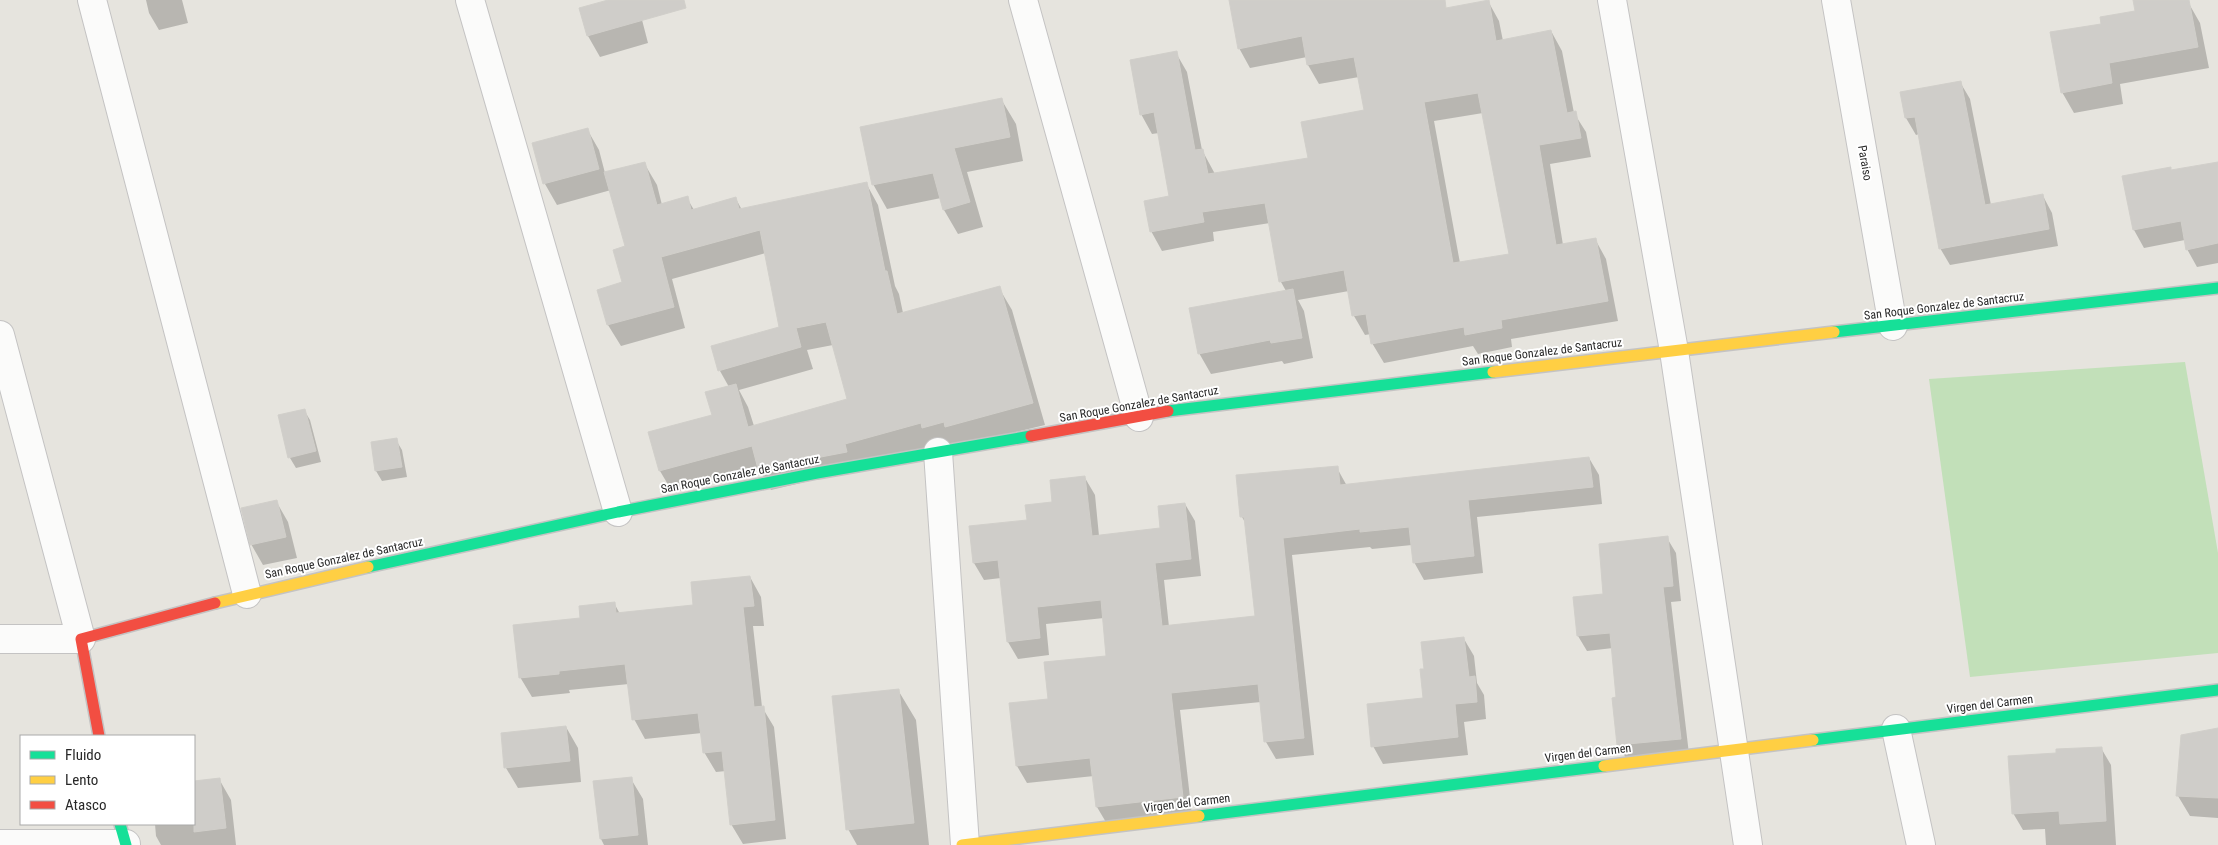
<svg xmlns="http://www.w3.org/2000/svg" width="2218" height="845" font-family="'Roboto Condensed',sans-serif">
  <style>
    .green { fill: #c2e0b9 }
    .shadow { fill: #0003; fill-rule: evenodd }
    .building { fill: #cfcdc9; stroke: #d1cfca; fill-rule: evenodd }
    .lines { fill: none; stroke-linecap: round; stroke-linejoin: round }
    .street-casing { stroke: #c4c3c3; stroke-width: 30 }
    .fast-casing { stroke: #c4c3c3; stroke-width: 14 }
    .slow-casing { stroke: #c4c3c3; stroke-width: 14 }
    .jam-casing { stroke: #c4c3c3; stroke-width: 14 }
    .street { stroke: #fbfbfa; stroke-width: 28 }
    .fast { stroke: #16e098; stroke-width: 11 }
    .slow { stroke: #ffcf43; stroke-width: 11 }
    .jam { stroke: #f24e42; stroke-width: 11 }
    .labels { text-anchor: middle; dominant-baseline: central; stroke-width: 4; stroke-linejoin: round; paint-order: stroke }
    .street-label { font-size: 12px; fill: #282828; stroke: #fff }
  </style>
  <rect width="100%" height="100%" fill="#e6e4de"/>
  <path class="green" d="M2185,362l33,191v100l-248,24 -41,-298z"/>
  <path class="shadow" d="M146,0h36l6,23 -29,7 -10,-17z
    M612,0h20l9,16 7,27 -48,14 -12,-21 -8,-27z
    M1230,0h182l2,15 74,-14 11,20 4,20 48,-10 11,20 12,62 12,19 5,25 -41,7 13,81 32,-6 11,20 12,62 -107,18 1,8 -34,7 -5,-8 -89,17 -12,-20 -1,-9 -6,1 -11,-19 -5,-25 -51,9 6,11 9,47 -29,6 -2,-3 -71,13 -12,-21 87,-62 -5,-9 -11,-59 -57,9 1,9 -52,10 -11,-20 19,-34 -11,-64 -7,1 -11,-20 35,-61 11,19 15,78 13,24 95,-15 55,-48 -6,-34 -40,7 -11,-19 -1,-8 -57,11 -11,-20zM1483,113l27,142 -50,8 -26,-142z
    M2134,0l54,2 12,21 9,45 -89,16 3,20 -49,9 -12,-21 41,-67 34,-13z
    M1960,82l10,17 21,106 52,-9 9,17 6,33 -108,19 -10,-17 -21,-114 -3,1 -10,-17 -4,-25z
    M1001,99l15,25 7,37 -56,11 16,55 -25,7 -14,-24 -3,-12 -54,11 -14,-25z
    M587,129l12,21 6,23 39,-10 13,22 5,20 25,-7 7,12 42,-11 6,11 124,-27 12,22 17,81 4,8 4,19 96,-25 13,22 33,115 -274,65 -12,-21 -86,24 -13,-22 -10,-38 63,-17 16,-29 -9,-16 -7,-25 68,-18 -15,-75 -94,26 13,49 -64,18 -13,-21 -10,-34 26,-8 2,-36 -15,-57 -54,15 -12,-21 -11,-40zM833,345l16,55 -95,26 -6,-19 -9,-17 74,-21 -6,-19z
    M2218,163v100l-21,4 -10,-18 -2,-9 -41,8 -10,-18 36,-62 2,4z
    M304,410l6,10 11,42 -25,6 -6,-10 -11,-42z
    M396,440l6,10 5,27 -25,4 -6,-10z
    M1589,458l10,17 3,29 -125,13 6,56 -59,7 -10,-18 -2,-17 -40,4 -2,-2 -78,8 22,200 -38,4 -10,-17 -5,-40 -81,8 12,105 -85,9 -10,-17 -3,-31 -67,7 -10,-17 32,-66 58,-43 -3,-39 -58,6 3,31 -31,4 -10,-17 -7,-64 -17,2 -10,-17 111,-85 10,17 4,41 62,-7 24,-25 10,17 6,55 -37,4 5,47 87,-9 -10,-94 -4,-7 95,-49 10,18z
    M276,501l12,21 9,36 -34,7 -12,-21z
    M1667,538l9,15 5,48 -10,1 18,152 -62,6 -9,-16 -1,-46 -4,-50 -26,3 -9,-15 26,-41z
    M750,577l11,20 3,29h-11l9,81 12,20 12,112 -43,5 -12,-20 -5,-53 -10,1 -12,-20 -2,-19 -57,6 -11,-20 -5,-35 -60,6 1,3 -38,4 -12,-20 62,-58 32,-16 6,11 75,-8z
    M1464,639l10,17 3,27 7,12 2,24 -22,3 4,33 -85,9 -10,-18 52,-46 1,-30z
    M898,690l18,30 13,125h-72l-9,-16z
    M566,727l12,21 3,34 -63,6 -12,-20z
    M2218,730v88l-28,-2 -12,-20z
    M2101,748l10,17 5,80h-70l-1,-16 -22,1 -10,-17z
    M219,779l12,21 5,45h-75l-5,-9 -1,-12h39v-42z
    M631,779l12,20 5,46h-44l-3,-6z"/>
  <path class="building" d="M608,0h76l2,8 -99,28 -8,-28z
    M1229,0h216l1,8 43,-8 7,41 55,-11 16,83 9,-2 5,27 -42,7 17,100 40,-7 12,63 -107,19 1,8 -37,7 -1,-8 -93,17 -5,-30 -14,2 -8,-46 -65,12 -14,-79 -63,9 2,10 -54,10 -6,-31 25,-5 -15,-84 -14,3 -10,-55 47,-9 18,99 8,-1 5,25 100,-16 -7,-36 63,-12 -10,-53 -47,8 -5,-29 -64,13zM1478,93l31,161 -56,9 -29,-161z
    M2133,0h56l9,47 -89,16 3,20 -51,10 -11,-61 51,-8 -1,-7 35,-6z
    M1961,81l24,124 58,-11 6,35 -110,20 -24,-132 -10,1 -5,-26z
    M1002,98l8,39 -56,11 16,54 -27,8 -10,-37 -61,12 -12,-58z
    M588,128l11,41 -56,15 -11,-41z
    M645,162l12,43 31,-9 3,14 45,-13 3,12 128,-27 18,89h2l10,43 103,-28 33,117 -88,24 -1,-5 -22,6 -1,-5 -76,21 2,8 -89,17 -6,-23 -93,25 -11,-39 64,-17 -7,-23 31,-8 12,43 99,-28 -21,-77 -30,6 5,19 -83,24 -7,-25 68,-19 -19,-97 -99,27 13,50 -67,18 -10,-35 25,-8 -9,-32 12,-4 -21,-74z
    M2218,162v81l-32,7 -5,-29 -48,9 -11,-54 49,-9v3z
    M1293,289l9,49 -31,5 -1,-3 -72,14 -9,-46z
    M305,409l11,42 -28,7 -10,-43z
    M397,438l5,29 -27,4 -4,-29z
    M1589,457l4,30 -125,13 6,56 -61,7 -4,-36 -49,5v-3l-77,9 21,200 -40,4 -6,-58 -87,9 12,104 -87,10 -6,-49 -74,8 -7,-63 39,-4 -4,-37 62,-6 -5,-56 -64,7 3,31 -33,4 -9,-82 -25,3 -4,-37 58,-6 -2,-15 27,-3 -2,-22 35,-4 7,60 68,-8 -2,-22 27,-3 6,56 -36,4 7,63 93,-10 -11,-99h-4l-4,-42 102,-9 2,19z
    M277,500l9,37 -36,8 -9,-37z
    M1668,536l5,50 -10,1 18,152 -64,6 -5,-47 4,-1 -6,-64 -33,3 -4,-39 30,-3 -4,-50z
    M750,576l4,30 -11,1 11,100 10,-1 11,114 -45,5 -8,-74 -19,2 -5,-40 -66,7 -7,-56 -66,7v3l-40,4 -6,-53 67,-7 -1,-12 36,-4 1,11 77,-8 -2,-23z
    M1464,637l5,40 6,-1 2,26 -22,2 3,33 -87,10 -4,-43 56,-6 -3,-29h4l-3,-27z
    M899,689l15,134 -68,7 -14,-134z
    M566,726l4,35 -66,7 -3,-35z
    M2218,728v70l-42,-2 5,-61z
    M2102,747l4,74 -46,3 -1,-13 -47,3 -4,-58 48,-3v-4z
    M632,777l6,58 -38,4 -7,-58z
    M220,778l6,50 -32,4v-51z"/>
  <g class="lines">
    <defs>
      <path id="street" d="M92,0l155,594
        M470,0l148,512
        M1023,0l116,417
        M1612,0l62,351 74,494
        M1836,0l57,326
        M0,335l81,304h-81
        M938,452l27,393
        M1896,729l25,116
        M0,844h126"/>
      <path id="fast" d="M1834,332l384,-44
        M1168,411l325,-39
        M368,567l250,-55 199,-39 214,-37
        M1813,740l405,-50
        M1199,816l405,-50
        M120,824l6,21"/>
      <path id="slow" d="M1493,372l341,-40
        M215,603l153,-36
        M1604,766l209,-26
        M962,845l237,-29"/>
      <path id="jam" d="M1031,436l137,-25
        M99,736l-18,-97 134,-36"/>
    </defs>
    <use href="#street" class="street-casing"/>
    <use href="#fast" class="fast-casing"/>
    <use href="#slow" class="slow-casing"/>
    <use href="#jam" class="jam-casing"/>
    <use href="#street" class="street"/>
    <use href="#fast" class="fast"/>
    <use href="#slow" class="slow"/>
    <use href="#jam" class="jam"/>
  </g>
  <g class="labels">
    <g class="street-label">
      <text transform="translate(1865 163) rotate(80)">Paraiso</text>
      <text transform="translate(1944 306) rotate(-7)">San Roque Gonzalez de Santacruz</text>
      <text transform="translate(1542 352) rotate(-7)">San Roque Gonzalez de Santacruz</text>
      <text transform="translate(1139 404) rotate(-10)">San Roque Gonzalez de Santacruz</text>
      <text transform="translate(740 474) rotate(-11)">San Roque Gonzalez de Santacruz</text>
      <text transform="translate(344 558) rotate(-12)">San Roque Gonzalez de Santacruz</text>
      <text transform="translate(1990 704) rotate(-7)">Virgen del Carmen</text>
      <text transform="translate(1588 753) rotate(-7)">Virgen del Carmen</text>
      <text transform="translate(1187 803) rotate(-7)">Virgen del Carmen</text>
    </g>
  </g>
  <rect x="20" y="735" width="175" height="90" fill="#ffffff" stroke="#a9a9a9"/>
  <rect x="30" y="751" width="25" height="8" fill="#16e098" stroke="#a9a9a9"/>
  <text x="65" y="760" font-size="15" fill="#282828">Fluido</text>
  <rect x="30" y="776" width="25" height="8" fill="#ffcf43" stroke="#a9a9a9"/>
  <text x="65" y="785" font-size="15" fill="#282828">Lento</text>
  <rect x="30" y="801" width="25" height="8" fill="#f24e42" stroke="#a9a9a9"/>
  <text x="65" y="810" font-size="15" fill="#282828">Atasco</text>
</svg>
